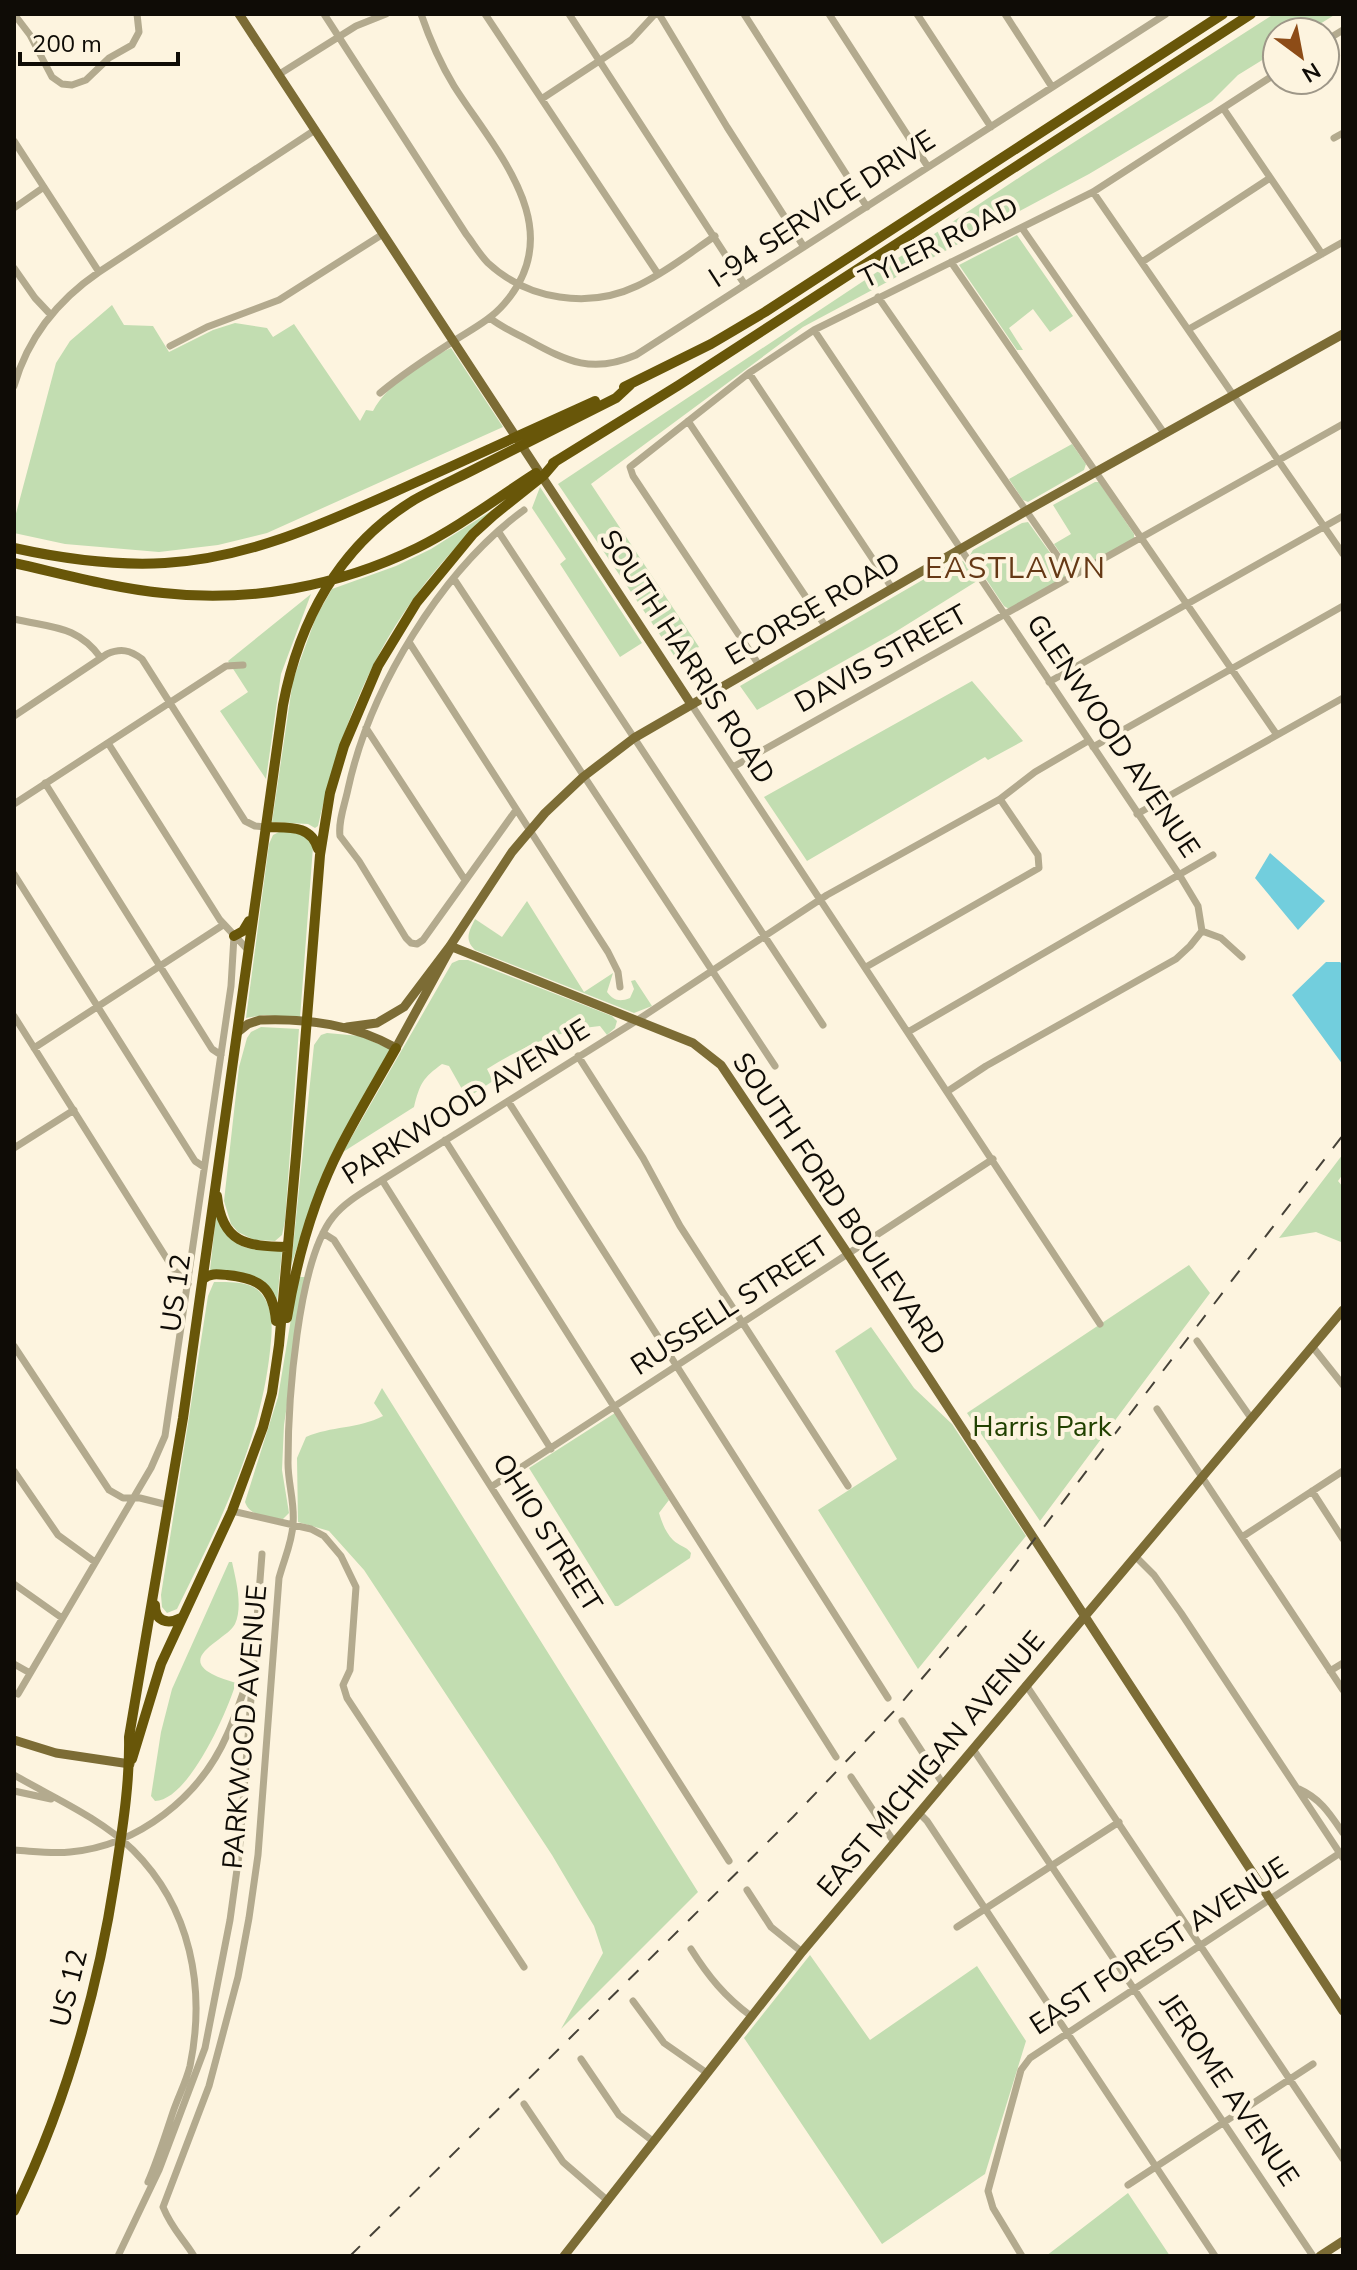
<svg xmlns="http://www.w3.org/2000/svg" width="1357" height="2270" font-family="'Nunito Sans',sans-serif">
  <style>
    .green { fill: #c2ddb1 }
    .water { fill: #72cedd }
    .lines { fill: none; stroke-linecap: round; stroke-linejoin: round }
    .minor { stroke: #b3aa8e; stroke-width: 7 }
    .major { stroke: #7c6c35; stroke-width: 9 }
    .highway { stroke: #685609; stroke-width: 10 }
    .rail { stroke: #464238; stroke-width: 2; stroke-dasharray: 14 14; stroke-linecap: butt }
    .labels { text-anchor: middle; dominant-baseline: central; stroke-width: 8; stroke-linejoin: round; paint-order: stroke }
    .street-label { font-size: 28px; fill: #0f0c06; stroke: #fdf4df }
    .park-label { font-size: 28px; fill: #214100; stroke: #fdf4df }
    .neighbourhood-label { font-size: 30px; letter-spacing: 2px; fill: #653815; stroke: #fdf4df }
  </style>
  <rect width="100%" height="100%" fill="#fdf4df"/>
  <path class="green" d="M1274,14h62l-29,18h-30v19l-39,24 -26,26 -123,73 -286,153 -212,157 108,163 -22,13 -119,-176 465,-309z
    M1017,235l56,81 -23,16 -17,-23 -24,19 14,22h-6l-58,-85z
    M112,305l12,20 29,1 16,26 44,-22 22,-7 32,5 6,9 21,-13 66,97 6,-11 7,1c15,-28 50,-50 78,-63l52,79 -236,106 -49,12 -59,7 -94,-8 -51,-11v-12l42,-158 14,-22z
    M1072,444l14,20 -2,6 -56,32 -5,-2 -14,-21z
    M1095,482h4l35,52v5l-61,33 -19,-28 17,-10 -18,-29z
    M540,487l102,156 -22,14 -60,-93 6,-5 -34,-51z
    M491,511c-19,20 -38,38 -55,59 -63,74 -97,163 -118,256l-3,2 -7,-4 -36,-2 21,-142 23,-63 16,-28 64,-23 35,-17z
    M1028,522l36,50 1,5 -56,32 -5,-3 -34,-51 3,-5 49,-27z
    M957,560l6,1 14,20 -85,53 -135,76 -17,-24z
    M311,594l-30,80 -15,105 -46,-68 28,-19 -20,-31z
    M972,681l51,60 -35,19 -3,-3 -178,104 -43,-64z
    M281,831l26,3 6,13 -13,171 -36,-3 -18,3 23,-174 4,-9z
    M527,901l57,91 29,-19 -6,19c7,9 13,10 23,6l4,-9 -3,-8 4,-1 17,26 -18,7 -159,-63c-11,-11 -6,-18 0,-31l27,18z
    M459,960h9l144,56 5,5 -2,7 -8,7 -7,-9c-41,4 -78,21 -113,43l6,12 -26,17 -18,-32 -7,-2c-19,14 -22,19 -28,43l-71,45 109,-189z
    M261,1027l38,2 -14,192 -3,14 -7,6 -21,-1 -16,-8 -7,-8 -7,-23 15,-134 8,-29 4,-6z
    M327,1033l33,3 30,13 -80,159 -19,58 23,-221 7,-10z
    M1343,1154v20l-5,7 5,6 -2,55 -25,-10 -37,6z
    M216,1216c21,35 25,33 66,35l-5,51c-24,-34 -28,-28 -67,-32z
    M1189,1265l21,28 -170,228 -73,-108z
    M298,1277h8l-22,148 -2,45 7,43 -6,6c-14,-2 -33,-2 -38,-17l33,-105z
    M214,1282c14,0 36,-1 46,10 15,17 12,39 10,59 -10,93 -52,175 -93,258l-10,4 -5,-6 -1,-12 47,-299z
    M871,1327l43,61 38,36 74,112 -108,133 -100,-159 79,-51 -62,-108z
    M382,1388l316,504 -137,137 42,-76 -9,-27 -42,-71 -188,-285 -35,-39 -31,-9 -1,-64 9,-21c25,-11 52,-8 77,-21l-9,-13z
    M615,1413l54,87 -10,13c3,10 7,20 14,27 6,6 13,6 18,13l-1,5 -72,48h-3l-86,-138z
    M229,1562h3c4,18 11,45 3,62 -7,15 -57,32 -23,50 7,4 16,6 24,9 -9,29 -47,117 -81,118l-4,-5 10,-64 11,-43z
    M810,1955l60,85 107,-74 49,75 -41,133 -103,70 -138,-206z
    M1128,2193l42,63h-124z"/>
  <path class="water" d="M1270,853l55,48 -27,29 -43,-52z
    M1326,962h14l3,3v100l-51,-70z"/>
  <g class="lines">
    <path class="minor" d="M14,14l16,21 22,42 10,7 10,1 14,-5 23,-22 23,-13 7,-13 -2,-18
      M324,14l142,220c7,9 14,21 22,29 40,37 101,46 149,23 28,-13 53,-33 78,-50
      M485,14l173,260
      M569,14l176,271
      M659,14l68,113 77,120
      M744,14l123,193
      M829,14l99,153
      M917,14l74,113
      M1005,14l47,73
      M1325,41l18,-11
      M278,75l78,-49 30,-12
      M543,98l88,-58 24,-26
      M1223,108l99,146
      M1334,138l9,-5
      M14,141l85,131
      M1093,192l250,362
      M14,208l30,-21
      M1022,228l142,205
      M951,262l326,473
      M1142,262l128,-84
      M14,268l21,30 16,17
      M878,297l194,280
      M490,318c11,9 25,15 38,22 40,22 65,34 108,15l530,-341
      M1189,329l154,-87
      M814,330l366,546 18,30 4,25
      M170,346l37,-19 72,-27 104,-66
      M749,373l143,215
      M14,386c14,-49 44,-86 85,-114l216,-142
      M380,393c25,-21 53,-39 80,-56 16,-10 32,-19 44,-33 67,-76 -9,-153 -50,-218 -14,-23 -24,-46 -33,-72
      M688,421l138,206
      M498,531l325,494
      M454,579l321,487
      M14,619c38,9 63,6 87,39
      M409,642l199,310 10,20 2,15
      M759,665l-126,-189 -3,-9 119,-94 65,-43 279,-138 184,-119
      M1049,682l294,-166
      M691,704l409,620
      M14,716l93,-62c14,-6 23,-4 35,5l103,162 10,5 11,1
      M366,728l99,152
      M108,743l112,177 29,31
      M1093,747l250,-141
      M733,767l610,-343
      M45,783l167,266 9,6
      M14,804l212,-138 17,-1
      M516,810l-93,130 -6,4 -6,-1 -5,-5 -47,-77 -19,-25c-2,-15 5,-32 8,-47 22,-101 93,-218 176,-279
      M1137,814l206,-116
      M14,874l181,287 9,6
      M1202,931l19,7 21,19
      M866,967l173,-99 -1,-13 -38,-56
      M14,1016l160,254 14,14
      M908,1032l305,-177
      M34,1048l189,-123
      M578,1056l65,102 37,68 168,260
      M948,1091l38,-25 190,-107 14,-13 12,-15
      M508,1101l380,597
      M445,1140l391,617
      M14,1148l60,-38
      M382,1180l169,269
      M323,1233l11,7 395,621
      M1197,1341l54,77
      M14,1346l95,144 14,8h17l28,7
      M1312,1346l31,39
      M1157,1409l186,281
      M14,1471l44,64 37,27
      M491,1487l502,-328
      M1312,1491l31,48
      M232,1511l79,18 13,7 17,20 15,31 -6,83 -7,15 4,13 177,269
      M1242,1537l101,-66
      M1135,1556l19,19 27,38 162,245
      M14,1584l48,34
      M14,1664l16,9
      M1330,1671l13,-8
      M1026,1685l317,474
      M18,1694l133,-226 14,-32 66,-450 3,-50
      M902,1721l41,63
      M973,1749l340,507
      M14,1775c40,23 86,43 119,75 58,58 73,138 57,216 -4,16 -12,31 -17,46 -8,24 -15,47 -25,70
      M851,1777l43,65
      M1299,1789c22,10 31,25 44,44
      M14,1791l37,8
      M919,1813l8,8 288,435
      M14,1850c18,1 37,4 56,2 68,-6 130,-55 157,-117 10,-21 15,-43 25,-64
      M747,1890l24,37 31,25
      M957,1927l162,-105
      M691,1949c17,27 34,48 60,67
      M633,2001l31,42 43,30
      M581,2059l38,56 35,27
      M524,2104l39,58 45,39
      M1128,2185l185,-121
      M118,2256l41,-86 46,-122 25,-128 9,-65 23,-301
      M194,2256c-12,-19 -22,-27 -31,-49l46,-121 29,-109 11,-59 9,-63 21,-277c5,-19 13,-35 14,-54 2,-21 -5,-40 -5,-61 0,-59 9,-201 45,-246 13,-16 32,-26 49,-37l254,-159 191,-126 173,-96 35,-27 53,-31
      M1022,2256l-29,-48 -5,-17 33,-121 9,-12 313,-207"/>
    <path class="major" d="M239,14l452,690
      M450,946l243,97 28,22 123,183 499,763
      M347,1027l30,-4 27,-16 46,-61 62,-94 33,-39 38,-36 51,-39 392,-227 317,-177
      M238,1032l10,-8 12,-4c46,-2 96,5 136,28l54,-99
      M14,1740l42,13 74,11
      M564,2256l238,-304 541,-642
      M1320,2256l23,-15"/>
    <path class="highway" d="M624,387l87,-43 54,-32 458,-298
      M553,463l126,-78 572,-371
      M14,548c50,11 100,18 151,15 85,-5 160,-40 236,-74 65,-29 130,-59 194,-88
      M14,563c49,11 99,25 149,30 87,10 176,-7 254,-45 42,-21 80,-50 119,-75
      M266,827c22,1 45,-3 52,22
      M234,936l9,-5 6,-10
      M217,1196c5,48 30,50 70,51
      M203,1279c7,-6 14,-5 24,-4 32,3 46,12 49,46
      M287,1318c10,-60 26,-118 54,-172 17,-33 37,-66 55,-98
      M155,1605c0,16 12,20 26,13
      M132,1759l29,-95 71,-153 31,-84 9,-34 7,-48 17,-189 24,-301 10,-62 14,-47 34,-80 39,-64 56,-68 21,-19 50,-40 12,-14
      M14,2211c52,-107 83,-216 101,-333 7,-47 15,-94 14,-141l54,-319 100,-713c16,-84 56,-159 131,-205 21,-12 44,-22 65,-33 46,-23 91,-46 137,-69l14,-13"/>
    <path class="rail" d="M350,2256l443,-439 104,-109 88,-104 358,-469"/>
  </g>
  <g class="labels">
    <g class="street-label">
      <text transform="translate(822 209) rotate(-33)">I-94 SERVICE DRIVE</text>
      <text transform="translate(939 243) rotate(-26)">TYLER ROAD</text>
      <text transform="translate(813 609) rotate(-30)">ECORSE ROAD</text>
      <text transform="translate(687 657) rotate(57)">SOUTH HARRIS ROAD</text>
      <text transform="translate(881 659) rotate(-29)">DAVIS STREET</text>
      <text transform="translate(1113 736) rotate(56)">GLENWOOD AVENUE</text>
      <text transform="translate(466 1102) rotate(-32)">PARKWOOD AVENUE</text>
      <text transform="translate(839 1204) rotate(56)">SOUTH FORD BOULEVARD</text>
      <text transform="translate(176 1293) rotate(-82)">US 12</text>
      <text transform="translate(730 1306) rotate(-33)">RUSSELL STREET</text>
      <text transform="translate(547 1533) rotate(58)">OHIO STREET</text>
      <text transform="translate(245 1727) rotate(-85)">PARKWOOD AVENUE</text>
      <text transform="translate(931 1764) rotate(-50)">EAST MICHIGAN AVENUE</text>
      <text transform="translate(1159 1946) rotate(-33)">EAST FOREST AVENUE</text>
      <text transform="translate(69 1988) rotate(-76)">US 12</text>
      <text transform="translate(1229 2090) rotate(56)">JEROME AVENUE</text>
    </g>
    <g class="park-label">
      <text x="1042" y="1427">Harris Park</text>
    </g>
    <g class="neighbourhood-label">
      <text x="1016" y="568">EASTLAWN</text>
    </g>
  </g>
  <rect width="1357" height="2270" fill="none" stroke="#0f0c06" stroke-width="32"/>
  <g transform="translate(1301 56) rotate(148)"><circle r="38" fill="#fdf4df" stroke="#9e9788" stroke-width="2"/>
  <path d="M0-6L14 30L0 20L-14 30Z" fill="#8d4c17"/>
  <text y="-12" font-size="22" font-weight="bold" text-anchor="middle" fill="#0f0c06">N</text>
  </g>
  <path d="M20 52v12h158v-12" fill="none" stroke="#0f0c06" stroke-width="4"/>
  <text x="32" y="52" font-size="24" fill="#0f0c06" stroke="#fdf4df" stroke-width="6" paint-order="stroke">200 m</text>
</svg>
